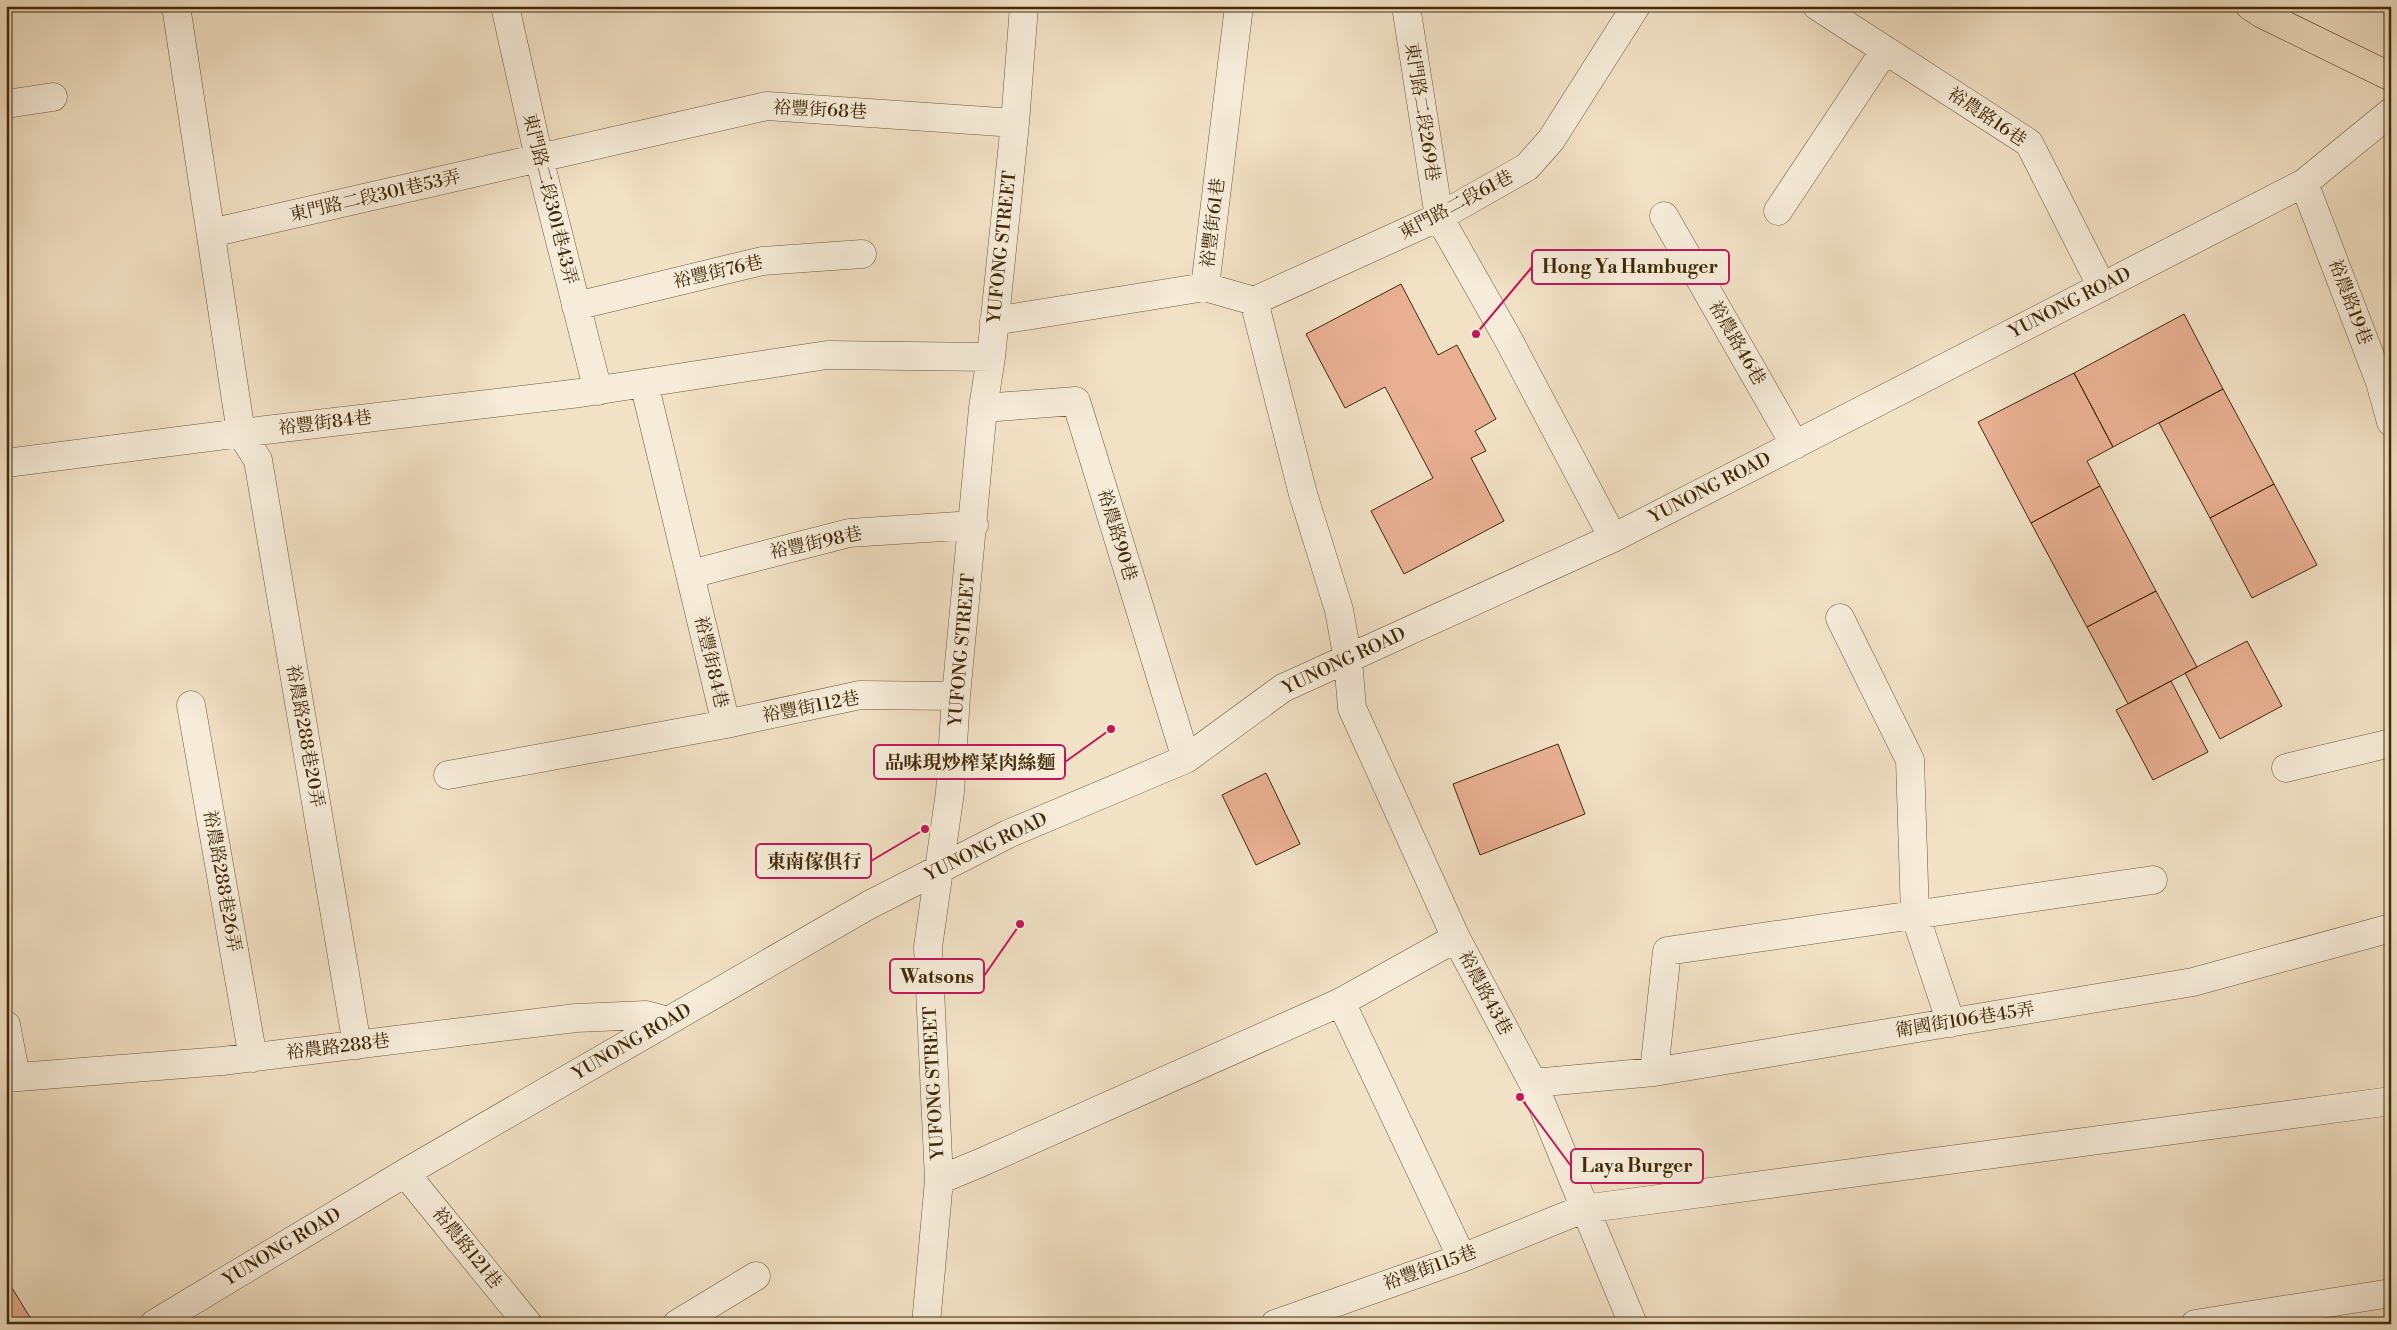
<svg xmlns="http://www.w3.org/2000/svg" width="2397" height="1330" font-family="'Libre Bodoni','Noto Serif TC',serif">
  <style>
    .building { fill: #e8af92; stroke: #412a09 }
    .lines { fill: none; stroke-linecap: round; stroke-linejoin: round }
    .minor-casing { stroke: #6d5838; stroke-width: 29 }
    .major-casing { stroke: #412a09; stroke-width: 29 }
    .minor { stroke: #f6ecd9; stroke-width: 28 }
    .major { stroke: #f1e1c5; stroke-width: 28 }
    .labels { text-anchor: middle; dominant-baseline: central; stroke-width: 4; stroke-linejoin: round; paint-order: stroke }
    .street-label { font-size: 18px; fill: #412a09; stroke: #f6ecd9 }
    .leader { fill: none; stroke: #c2185b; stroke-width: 2 }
    .callout-dot { fill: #c2185b; stroke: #f6ecd9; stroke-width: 2 }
    .callout { fill: #f6ecd9; stroke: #c2185b; stroke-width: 2 }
    .callout-label { font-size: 19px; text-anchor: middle; font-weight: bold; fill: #412a09 }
  </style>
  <rect width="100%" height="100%" fill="#f1e1c5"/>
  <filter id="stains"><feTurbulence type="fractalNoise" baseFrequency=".004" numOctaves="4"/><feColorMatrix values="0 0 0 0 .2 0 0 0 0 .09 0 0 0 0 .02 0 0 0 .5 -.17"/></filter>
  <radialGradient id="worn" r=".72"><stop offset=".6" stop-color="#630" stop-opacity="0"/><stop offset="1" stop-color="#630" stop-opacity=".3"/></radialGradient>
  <path class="building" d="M1401,284l37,71 19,-10 39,74 -21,12 11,20 -15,7 33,63 -100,53 -33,-63 62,-33 -48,-91 -40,21 -39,-74z
    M2184,314l39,75 -110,58 -39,-74z
    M2074,373l39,74 -26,14 13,25 -69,37 -53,-101z
    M2223,389l51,95 -64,34 -51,-95z
    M2274,484l43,81 -65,33 -42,-80z
    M2100,486l56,105 -69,36 -56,-104z
    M2156,591l41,76 -69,37 -41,-77z
    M2247,641l35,65 -62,33 -35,-66z
    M2171,681l37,71 -55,28 -37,-70z
    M1558,744l27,70 -105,41 -27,-71z
    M1266,773l34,71 -44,21 -34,-70z
    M6,1278l28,46h-28z"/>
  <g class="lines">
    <defs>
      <path id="minor" d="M176,6l65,427 17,27 99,585
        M505,6l34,152 59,233
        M1406,6l33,211 68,120 106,201
        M1817,6l212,137 73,144
        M6,104l47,-7
        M2304,183l76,199 11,40
        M1778,211l107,-161
        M1664,216l131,229
        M211,233l556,-127 248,17
        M1205,287l34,-281
        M1254,301l49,193 36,116 9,50 4,48 104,230 77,145 100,241
        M576,306l186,-45 100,-7
        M994,321l211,-34 49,14 185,-84 88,-50 24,-27 85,-134
        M644,383l82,341
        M983,408l93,-7 110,358
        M6,463l235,-30 339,-40 247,-38 164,2
        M691,574l158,-41 125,-8
        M1840,618l70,142 5,155 36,108
        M191,705l62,353
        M2286,768l105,-25
        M448,775l278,-51 134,-29 96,1
        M1341,1002l115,-64
        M6,1025l10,52
        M1654,1072l13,-121 486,-71
        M6,1078l216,-17 354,-43 70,-3 22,6
        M1533,1083l121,-11 539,-90 198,-54
        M405,1173l123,151
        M939,1180l41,-17 361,-161 121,256
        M154,1324l251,-151 464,-268 139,-71 178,-75 97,-71 330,-150 691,-355 87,-71
        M677,1324l79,-48
        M926,1324l13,-144 -11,-233 22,-155 6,-96 27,-288 8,-51 24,-234 9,-117
        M1275,1324l187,-66 121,-49 808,-108
        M2195,1324l196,-31"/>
      <path id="major" d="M2250,6l12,8 129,63"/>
    </defs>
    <use href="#minor" class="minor-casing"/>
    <use href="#major" class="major-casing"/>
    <use href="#minor" class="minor"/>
    <use href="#major" class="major"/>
  </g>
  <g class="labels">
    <g class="street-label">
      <text transform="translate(820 110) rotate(3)">裕豐街68巷</text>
      <text transform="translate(1422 112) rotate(81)">東門路二段269巷</text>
      <text transform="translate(1987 117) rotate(34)">裕農路16巷</text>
      <text transform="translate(375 196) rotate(-13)">東門路二段301巷53弄</text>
      <text transform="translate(550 199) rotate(76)">東門路二段301巷43弄</text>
      <text transform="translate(1456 205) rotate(-28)">東門路二段61巷</text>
      <text transform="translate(1213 223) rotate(-83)">裕豐街61巷</text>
      <text transform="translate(1002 247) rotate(-84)">YUFONG STREET</text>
      <text transform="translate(718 272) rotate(-13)">裕豐街76巷</text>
      <text transform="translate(2350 302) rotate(69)">裕農路19巷</text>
      <text transform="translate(2070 303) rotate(-27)">YUNONG ROAD</text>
      <text transform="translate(1737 343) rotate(60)">裕農路46巷</text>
      <text transform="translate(325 423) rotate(-7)">裕豐街84巷</text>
      <text transform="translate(1710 488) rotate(-27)">YUNONG ROAD</text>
      <text transform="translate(1117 535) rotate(73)">裕農路90巷</text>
      <text transform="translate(816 543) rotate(-12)">裕豐街98巷</text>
      <text transform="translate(962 650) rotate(-85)">YUFONG STREET</text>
      <text transform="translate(1344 661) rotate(-25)">YUNONG ROAD</text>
      <text transform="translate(711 662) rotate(77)">裕豐街84巷</text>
      <text transform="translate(811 707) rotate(-11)">裕豐街112巷</text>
      <text transform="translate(305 736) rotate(80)">裕農路288巷20弄</text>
      <text transform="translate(986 847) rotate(-26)">YUNONG ROAD</text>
      <text transform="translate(222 881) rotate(80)">裕農路288巷26弄</text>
      <text transform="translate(1485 993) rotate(62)">裕農路43巷</text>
      <text transform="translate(1965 1020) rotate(-9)">衛國街106巷45弄</text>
      <text transform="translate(632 1042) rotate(-30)">YUNONG ROAD</text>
      <text transform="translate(338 1047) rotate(-7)">裕農路288巷</text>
      <text transform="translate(934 1083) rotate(-93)">YUFONG STREET</text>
      <text transform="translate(282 1247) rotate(-31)">YUNONG ROAD</text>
      <text transform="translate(467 1248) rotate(51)">裕農路121巷</text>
      <text transform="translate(1430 1268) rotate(-20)">裕豐街115巷</text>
    </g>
  </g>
  <path class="leader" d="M1476 334L1532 267M1111 729L1065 762M925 829L871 861M1020 924L984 976M1520 1097L1571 1166"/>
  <g class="callout-dot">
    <circle cx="1476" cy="334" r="5"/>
    <circle cx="1111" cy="729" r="5"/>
    <circle cx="925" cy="829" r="5"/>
    <circle cx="1020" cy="924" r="5"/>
    <circle cx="1520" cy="1097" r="5"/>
  </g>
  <g class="callout">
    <rect x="1532" y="250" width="197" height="34" rx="5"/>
    <rect x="874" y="745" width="191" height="34" rx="5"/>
    <rect x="756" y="844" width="115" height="34" rx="5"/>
    <rect x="890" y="959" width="94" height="34" rx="5"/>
    <rect x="1571" y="1149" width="132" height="34" rx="5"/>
  </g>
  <g class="callout-label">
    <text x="1630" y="273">Hong Ya Hambuger</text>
    <text x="970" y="769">品味現炒榨菜肉絲麵</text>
    <text x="814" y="868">東南傢俱行</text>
    <text x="937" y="983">Watsons</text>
    <text x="1637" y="1172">Laya Burger</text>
  </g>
  <rect width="2397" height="1330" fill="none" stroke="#f1e1c5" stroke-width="25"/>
  <rect x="8" y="8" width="2382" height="1315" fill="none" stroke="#412a09" stroke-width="2.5"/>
  <rect x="12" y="12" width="2372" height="1305" fill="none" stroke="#412a09"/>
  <rect width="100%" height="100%" filter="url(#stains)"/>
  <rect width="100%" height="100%" fill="url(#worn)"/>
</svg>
